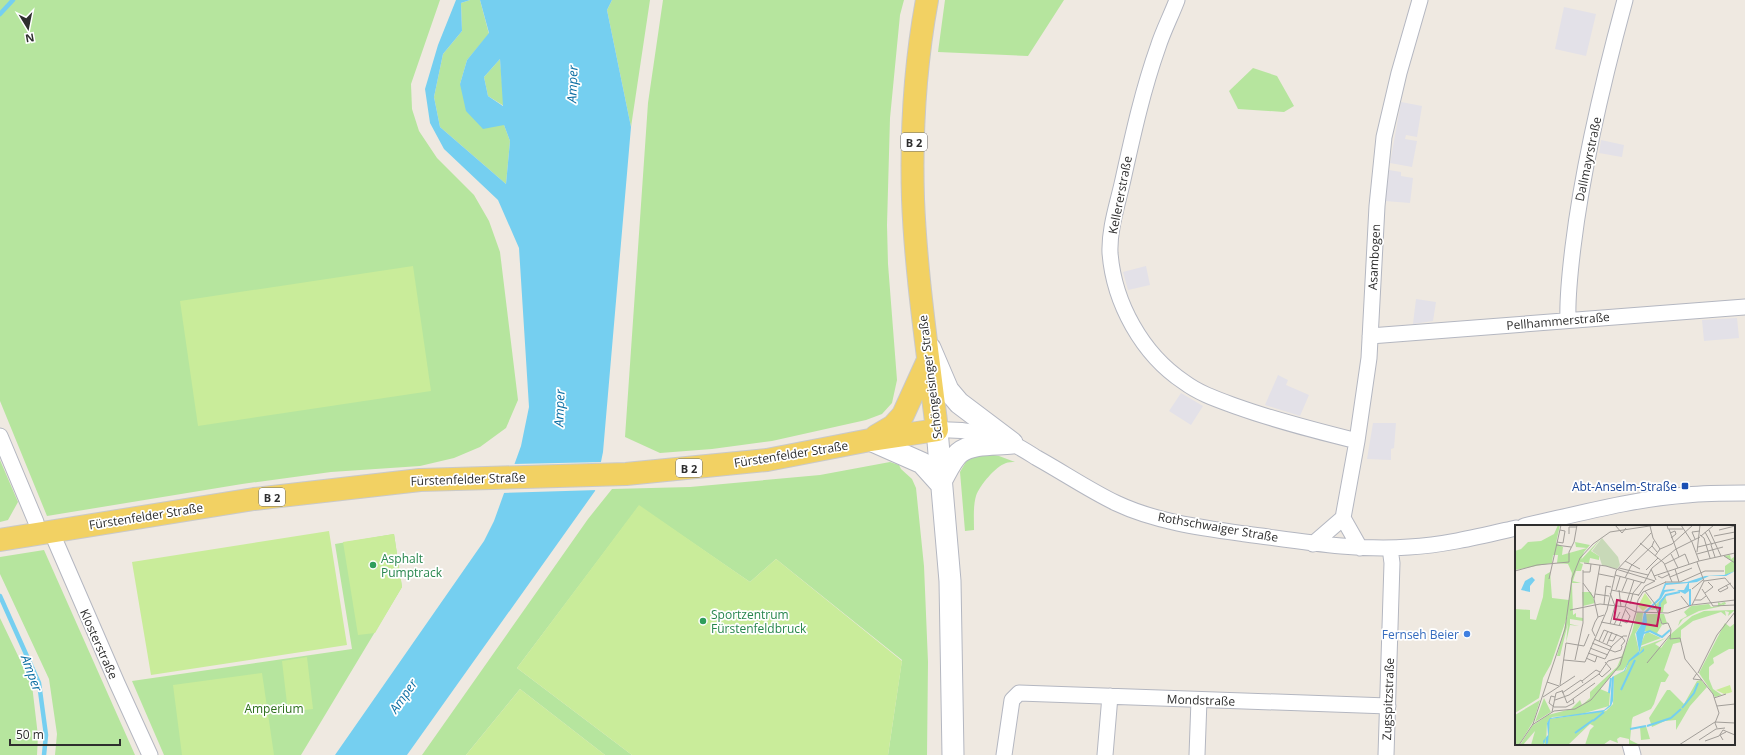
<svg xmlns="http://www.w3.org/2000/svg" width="1745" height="755" font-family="'Open Sans',sans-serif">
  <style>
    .industrial { fill: #e3e1e8 }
    .green { fill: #b6e59e }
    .pitch { fill: #c9ec9a }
    .water { fill: #75cff0; fill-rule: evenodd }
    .pier { fill: #efe9e1 }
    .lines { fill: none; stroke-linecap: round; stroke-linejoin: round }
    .stream { stroke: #75cff0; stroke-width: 4.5 }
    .street-casing { stroke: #b4b7c1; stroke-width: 17 }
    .secondary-casing { stroke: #b4b7c1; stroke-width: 23 }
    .primary-casing { stroke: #c9c9c9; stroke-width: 24 }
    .street { stroke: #fff; stroke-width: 15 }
    .secondary { stroke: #fff; stroke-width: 21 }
    .primary { stroke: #f2d163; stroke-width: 22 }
    .transit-dot { fill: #1a4fb4; stroke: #fff; stroke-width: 1.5 }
    .leisure-dot { fill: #2e9e5b; stroke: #fff; stroke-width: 1.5 }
    .shop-dot { fill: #3f7fe0; stroke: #fff; stroke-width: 1.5 }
    .labels { text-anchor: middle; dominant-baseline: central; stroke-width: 3.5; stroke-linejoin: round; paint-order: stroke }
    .shield { fill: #fff; stroke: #6d6d6d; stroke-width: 1 }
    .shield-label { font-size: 11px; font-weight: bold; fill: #2e2e2e }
    .street-label { font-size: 12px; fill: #2e2e2e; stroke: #fff }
    .transit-label { font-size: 12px; fill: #164399; stroke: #fff; text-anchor: end }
    .leisure-label { font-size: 12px; fill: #27864d; stroke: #fff; text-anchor: start }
    .shop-label { font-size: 12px; fill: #366cbe; stroke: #fff; text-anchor: end }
    .park-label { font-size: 12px; fill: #2c6e1b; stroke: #fff }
    .water-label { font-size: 13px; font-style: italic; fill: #0d6fa3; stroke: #fff }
    .inset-river { fill: none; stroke: #75cff0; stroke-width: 2 }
    .inset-road { fill: none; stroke: #a29e99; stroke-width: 1 }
    .view { fill: #c2185b; fill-opacity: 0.15; stroke: #c2185b; stroke-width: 2 }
    .inset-edge { fill: none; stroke: #2e2e2e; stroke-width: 2 }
  </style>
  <rect width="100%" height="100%" fill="#efe9e1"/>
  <path class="industrial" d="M1564,7l32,7 -10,42 -31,-7z
    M1401,102l21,4 -5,31 -11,-2 -1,4 12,2 -5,26 -22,-4z
    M1601,140l23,5 -2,12 -23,-4z
    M1389,170l12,2v4l12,2 -3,25 -25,-2z
    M1146,266l4,19 -22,5 -5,-18z
    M1416,299l20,3 -3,19 -20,3z
    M1737,318l2,20 -35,3 -2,-21z
    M1278,375l10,5 -2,5 23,10 -9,21 -35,-11z
    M1181,393l22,13 -12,19 -22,-14z
    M1373,423h23l-2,25 -3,1v11l-24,-1z"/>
  <path class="green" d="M0,0h440l-29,84 1,25 7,22 18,27 37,37 15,26 11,31 18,148 -12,28 -26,19 -26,11 -34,8 -89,6 -89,12 -195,32 -47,-115z
    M470,0h10l9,34 -22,26 -7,24 44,41 6,16 -4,43 -66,-57 -6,-30 9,-43 19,-23 -1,-28z
    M612,0h38l-19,127 -24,-117z
    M663,0h241l-4,15 -10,103 -3,107 1,39 9,116 -5,23 -10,11 -16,6 -94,21 -60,8 -52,4 -35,-16 23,-334z
    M945,0h119l-36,56 -90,-4z
    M500,59l4,47 -16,-10 -4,-19z
    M1253,68l24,8 17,30 -10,6 -46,-3 -9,-18z
    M988,454l11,2 16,6c-3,0 -7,0 -9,1 -11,4 -26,22 -30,33 -3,10 -2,23 -2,34l-9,1 -5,-59 7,-12 7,-4z
    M0,460l18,42 -10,18 -8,2z
    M890,462l9,3 2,4 11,10 4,9 8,78 4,96 -1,93h-39l14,-95 -126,-101 -26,23 -111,-76 -122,162 115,87h-27l-85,-66 -54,66h-44l166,-236 24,-30 78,-2 130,-12z
    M394,534l8,53 -101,168h-137l-32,-74 220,-32 -17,-105z
    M44,550l91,205h-80l2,-21 -8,-55 -49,-105v-17z
    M0,618l32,67 6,51 -1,19h-37z"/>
  <path class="pitch" d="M413,266l18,125 -233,35 -18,-125z
    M639,505l111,77 26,-23 126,102 -14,94h-256l-115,-87z
    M329,531l18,114 -196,30 -19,-113z
    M394,534l8,53 -27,46 -17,2 -15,-93z
    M307,657l6,52 -25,3 -6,-51z
    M262,673l12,82h-92l-9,-70z
    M520,689l85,66h-139z"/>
  <path class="water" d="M456,0h14l-9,3 1,28 -19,23 -9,43 6,30 66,57 4,-43 -6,-16 -21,4 -17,-18 -6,-27 7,-24 22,-27 -9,-33h132l-5,10 24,117 -28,325 -8,39 -188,264h-72l149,-214 10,-20 27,-75 8,-39 -10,-159 -21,-48 -54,-51 -14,-26 -5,-34 13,-44zM500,59l3,47 -15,-10 -4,-19z"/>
  <path class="pier" d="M603,462l-5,28 -96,3 11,-29z"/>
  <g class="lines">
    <path class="stream" d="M0,14l13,-14
      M0,596l39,87 7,52 -2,20"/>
    <defs>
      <path id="street" d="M1177,0c-6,16 -14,31 -19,47 -16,45 -26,92 -36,137 -5,22 -13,46 -12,69 4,50 32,101 74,129 16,12 35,18 54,25 39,14 79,24 119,34
        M1568,320c-1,-24 2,-48 5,-73 10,-83 30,-166 52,-247
        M1370,336l375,-29
        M937,430c26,-1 50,3 74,13 9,4 18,10 26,15 27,15 52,32 79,45 40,19 87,25 130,31 54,7 108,17 163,13 36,-2 72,-11 107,-19
        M0,436l36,86 2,11
        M1343,518l17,30
        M1524,526c54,-12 108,-27 163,-31 19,-2 39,-2 58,-2
        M51,531l66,152 33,72
        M1313,544l30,-26 14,-77 12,-83 8,-152 7,-69 15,-64 21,-73
        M1630,744l3,11
        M1004,755l8,-55 7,-7 369,13
        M1105,755l5,-59
        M1197,755l2,-55
        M1386,755l6,-192 -2,-15"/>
      <path id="secondary" d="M930,348l18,42 11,13 53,40
        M937,430l13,151 3,174
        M870,440l52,23 18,20
        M940,483c6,-10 11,-23 19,-30 14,-11 37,-8 53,-10"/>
      <path id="primary" d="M876,436l17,-10 10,-11 25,-55
        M0,540l254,-41 166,-19 206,-6 141,-14 103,-20 67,-10c-9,-77 -21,-154 -24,-231 -2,-66 2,-134 14,-199"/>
    </defs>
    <use href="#street" class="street-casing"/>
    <use href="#secondary" class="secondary-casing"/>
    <use href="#primary" class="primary-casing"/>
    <use href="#street" class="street"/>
    <use href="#secondary" class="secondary"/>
    <use href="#primary" class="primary"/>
  </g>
  <rect class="transit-dot" x="1681" y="482" width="8" height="8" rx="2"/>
  <g class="leisure-dot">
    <circle cx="373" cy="565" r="4"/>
    <circle cx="703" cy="621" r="4"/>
  </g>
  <circle class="shop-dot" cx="1467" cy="634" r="4"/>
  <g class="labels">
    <g class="shield">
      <rect x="901" y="133" width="26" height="18" rx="3"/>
      <rect x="676" y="459" width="26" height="18" rx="3"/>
      <rect x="259" y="488" width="26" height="18" rx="3"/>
    </g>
    <g class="shield-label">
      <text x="914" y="142">B 2</text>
      <text x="689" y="468">B 2</text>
      <text x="272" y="497">B 2</text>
    </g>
    <g class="street-label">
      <text transform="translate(1588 159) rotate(-78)">Dallmayrstraße</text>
      <text transform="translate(1120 195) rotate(-79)">Kellererstraße</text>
      <text transform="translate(1374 257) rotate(-87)">Asambogen</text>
      <text transform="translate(1558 321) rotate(-5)">Pellhammerstraße</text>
      <text transform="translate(930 377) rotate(-97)">Schöngeisinger Straße</text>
      <text transform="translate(791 454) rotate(-9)">Fürstenfelder Straße</text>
      <text transform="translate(468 479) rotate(-2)">Fürstenfelder Straße</text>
      <text transform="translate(146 516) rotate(-9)">Fürstenfelder Straße</text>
      <text transform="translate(1218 527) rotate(10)">Rothschwaiger Straße</text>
      <text transform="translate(99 644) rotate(66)">Klosterstraße</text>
      <text transform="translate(1388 699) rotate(-88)">Zugspitzstraße</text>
      <text transform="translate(1201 700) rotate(2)">Mondstraße</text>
    </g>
    <g class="transit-label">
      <text x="1677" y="486">Abt-Anselm-Straße</text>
    </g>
    <g class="leisure-label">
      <text x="381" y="558">Asphalt<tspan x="381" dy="14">Pumptrack</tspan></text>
      <text x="711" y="614">Sportzentrum<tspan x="711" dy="14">Fürstenfeldbruck</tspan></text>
    </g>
    <g class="shop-label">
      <text x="1459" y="634">Fernseh Beier</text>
    </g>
    <g class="park-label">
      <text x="274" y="708">Amperium</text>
    </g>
    <g class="water-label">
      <text transform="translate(572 84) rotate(-88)">Amper</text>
      <text transform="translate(559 408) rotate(-88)">Amper</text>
      <text transform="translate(32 673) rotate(70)">Amper</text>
      <text transform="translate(403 696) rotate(-55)">Amper</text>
    </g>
  </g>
  <g transform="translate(1515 525)">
    <rect width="220" height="220" fill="#efe9e1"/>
    <path d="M43,0h2l-4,18 7,4 -1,8 25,-7 -11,-1 -1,-5 15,3 -6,7 -4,11 3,1 -2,7h-5l-3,10 8,2h-9l1,32 3,-2v4l7,1v3l-13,-2v5l9,2 -9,-1 -4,18 2,-20 -8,33h-3l11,-42 -17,50 -8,14 -4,20 -24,15v-104l15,1v9l6,1 7,-23 2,-22 5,-3 2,26 17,2 3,-27 -4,-9 -11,-1 1,-8h-5l-1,8 -37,7v-19l6,-2 7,-7 13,-1 13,-7zM87,12l-11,14 8,5v4l-9,-2 -1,5 -10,-1zM215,30l1,4 3,-2 1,14 -10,4v-9l7,-5 -8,-5zM67,67h9l4,11 -12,3zM150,71l2,7 -3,2 -1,7 -5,1 -1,-4 -7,1zM203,77l5,3 -2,-2 4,-1 1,2 -8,3 -19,4 -16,8 -5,7 2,-6 7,-4 -3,-4 7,-6 18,-2 2,3 7,-1zM220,85l-7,6 1,-4 -4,-1 1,5 -5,-4 -28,9 -12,9v12l-8,2 -9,26 5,5 -4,7h-4l-7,22 -3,5 -18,8 -1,3 -2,20 10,5h-11v-6l-9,-2 -3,2 1,4 -8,-3 -7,5h-18l5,-15 4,-4 -4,-2 -22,21h-21l3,-26 56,-8 7,-7 1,-28 12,-6 3,-9 10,-8 2,-6 25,-9 -11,6 6,4 11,-15 20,-17 12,-5zM122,87l6,1 -1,10 -7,11 4,17 -16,19 -8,1 -15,18 10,4 -1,13 -31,9 -26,2 -5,6 -1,22 -2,-3v3h-13l4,-14 -12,14h-3l12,-19 16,-11 23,-6 9,-9 2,5 8,-7v-6l27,-25 15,-35zM131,89h18l3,9 -4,2 -4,-8 3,8 -5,8 4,4 -11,-6h-6zM210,98l5,4 5,-4v26h-6l-16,9 1,5 -5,4v12l4,10 9,6 -7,2 -16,-24zM133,107l13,6 -21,8 5,-12zM186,155l6,7 -17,19 -14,24v-10l-11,1 -13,6 -3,-9 18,-28h3l14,14 13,-23zM29,173l7,14 -16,10zM25,175l-6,20 -15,25h-4v-30zM131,201l4,13 -9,1 -1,-13z" fill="#b6e59e"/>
    <path d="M87,13l16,19 2,8 -3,4 -15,-4 -3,-9 -7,-5z" fill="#c8d9b8"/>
    <path d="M130,68l7,10 -9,8 -5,-5zM215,160l2,7 -3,1 -5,1 -8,-4z" fill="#c9ec9a"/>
    <path d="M220,46l-9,5h-17l-12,6 -8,1v8l-4,3 -8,-4h7l4,-7 -22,2 -2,5 9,-1 3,1 -11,2 -4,7 -15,14 1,9 -8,32 5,-6v3l-15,11 -4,9 -11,5 -1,25 -2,5 -8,6 -53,7 -2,24 -2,2v-8l-2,8 -1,-4 5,-6 -1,-12 3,-5 54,-8 6,-5 2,-28 12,-6 5,-11 10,-9 -3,-18 6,-10 2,-11 15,-14 6,-15 22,-1 18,-6 19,-1zM17,52l3,3 -5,6v6l-9,-2 4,-9z" fill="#75cff0"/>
    <path class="inset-river" d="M175,81v-17M144,86l1,-8 6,-8 14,-3M129,108l6,-2 12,6 8,-7M106,165l14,-30M94,168l2,-15M167,183l12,-15 4,-10M156,193l10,-9M78,196l11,-9M132,201l24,-8M115,204l16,-3M60,208l18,-13"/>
    <path class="inset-road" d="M100,0l7,8 4,-5M152,0l1,4h15M166,0l11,17 7,19M135,1l3,12 7,11M154,4l10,28M194,5l12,26M204,5l16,-4M190,7l7,13M155,8l5,-2 1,3 -5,4M54,9v-7h8M185,10l4,3 6,20M186,11l13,-11M199,11l21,-4M180,14l-3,-7 8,-1M139,16l-2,5 5,6M42,17l6,1 2,-12 -5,-1M125,18l24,20 8,19M41,20l15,2M196,20l4,12M183,22l37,-9M182,27l3,-27M156,29l7,14M182,29l26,-7M140,31l5,-7 12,-5 21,-19M209,31l11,7M110,36l15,8M184,36l36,-8M54,37v-10l5,-10 3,-17M182,37l7,19 21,-3 10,12M69,38l22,3 49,15M150,39l20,-10 4,10M104,43l29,7M136,44l5,11M160,44l4,13M131,45l12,-12M0,46l22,-6 32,-3M68,47h7l1,-8M84,49l15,3M100,50l29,8 8,-15 24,-19 24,-12M139,51l45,-15M143,51l4,2 8,-4M155,52l22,-9M110,53l6,-12 21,-20M34,54l12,-54M150,57h15l25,-11h19M68,58l11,15M177,64l11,-9M187,64l11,17 22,-1M96,65l28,5M101,65l4,-13M104,65l2,17M203,65l2,2 8,-4 -2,-3M203,65l13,-7M107,66l5,-12M130,66l10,13 3,9M95,68l5,13M190,68l8,-6 -5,-5M80,69l14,2M123,71l7,-10 10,-5M166,71l8,10M180,75h6l5,-4M89,79l2,-18 5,1M115,79l3,-11 9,-11M177,80l12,-24M110,82l9,-27M55,85l30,-6 26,3 10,5 2,-12 5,-8 23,-10M143,88l4,11 6,-1 3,7 -1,9 10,-1 5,21 28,35 6,19 -4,10 2,5M83,92l-4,-18 6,-34M107,96l5,2 3,-7 -5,-7M86,97l21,4M95,99l5,-18M99,100l6,-13M104,101l7,-18M80,111l-3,-6 3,-8 3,-5 6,-2M79,114l18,8M94,115l4,1 4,-7M84,116l5,-11 18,7 3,4 -4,5M88,117l5,-11M77,118l23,9 6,-2 1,-4M92,119l5,-12M75,123l18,7M73,128l17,6 7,-13 11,-10h4M71,133l9,4 2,-6M49,135l21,2 22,-52 9,-39 35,-38M60,135l8,-37v-53M132,138l23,-28M182,148l-4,6 9,1M183,148l19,-38 18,-23M84,149l3,3 9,-8 -6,-7M67,156l14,-11 4,2M32,157l12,4M45,160l6,-42 18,3 5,-12M47,165l5,13 28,-20M47,168l19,-13 2,3M28,172l32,-21M40,172l-4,-1 -2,7 5,4h12l8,-4 -1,-4M199,173l12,-4M40,175l14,-5 30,-21 9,-13 14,-4M202,181l18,-2M37,187l4,-19 6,-2M200,197l20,1M18,199l32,-95 7,-51 8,-20 13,-14 17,-12 46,-7M17,200l22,-14 21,-2 16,-9 29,-35 16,-53 32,1 24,-8 43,-5M208,205l12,5M184,215l17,-11 9,-1M208,215l-3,-5 6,-3M190,216l14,-5 4,-6M4,220l14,-21M164,220l36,-23"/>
    <path class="view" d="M102,75l43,8 -3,18 -43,-7z"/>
    <rect width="220" height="220" class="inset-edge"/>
  </g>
  <g transform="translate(28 28) rotate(170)" stroke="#ffffff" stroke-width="3" paint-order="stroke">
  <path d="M0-3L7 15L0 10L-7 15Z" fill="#2e2e2e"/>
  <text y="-6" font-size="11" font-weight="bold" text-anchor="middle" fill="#2e2e2e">N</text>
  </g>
  <path d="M10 739v6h110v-6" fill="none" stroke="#2e2e2e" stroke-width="2"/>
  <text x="16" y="739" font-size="12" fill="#2e2e2e" stroke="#ffffff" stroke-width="3" paint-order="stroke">50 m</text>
</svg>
